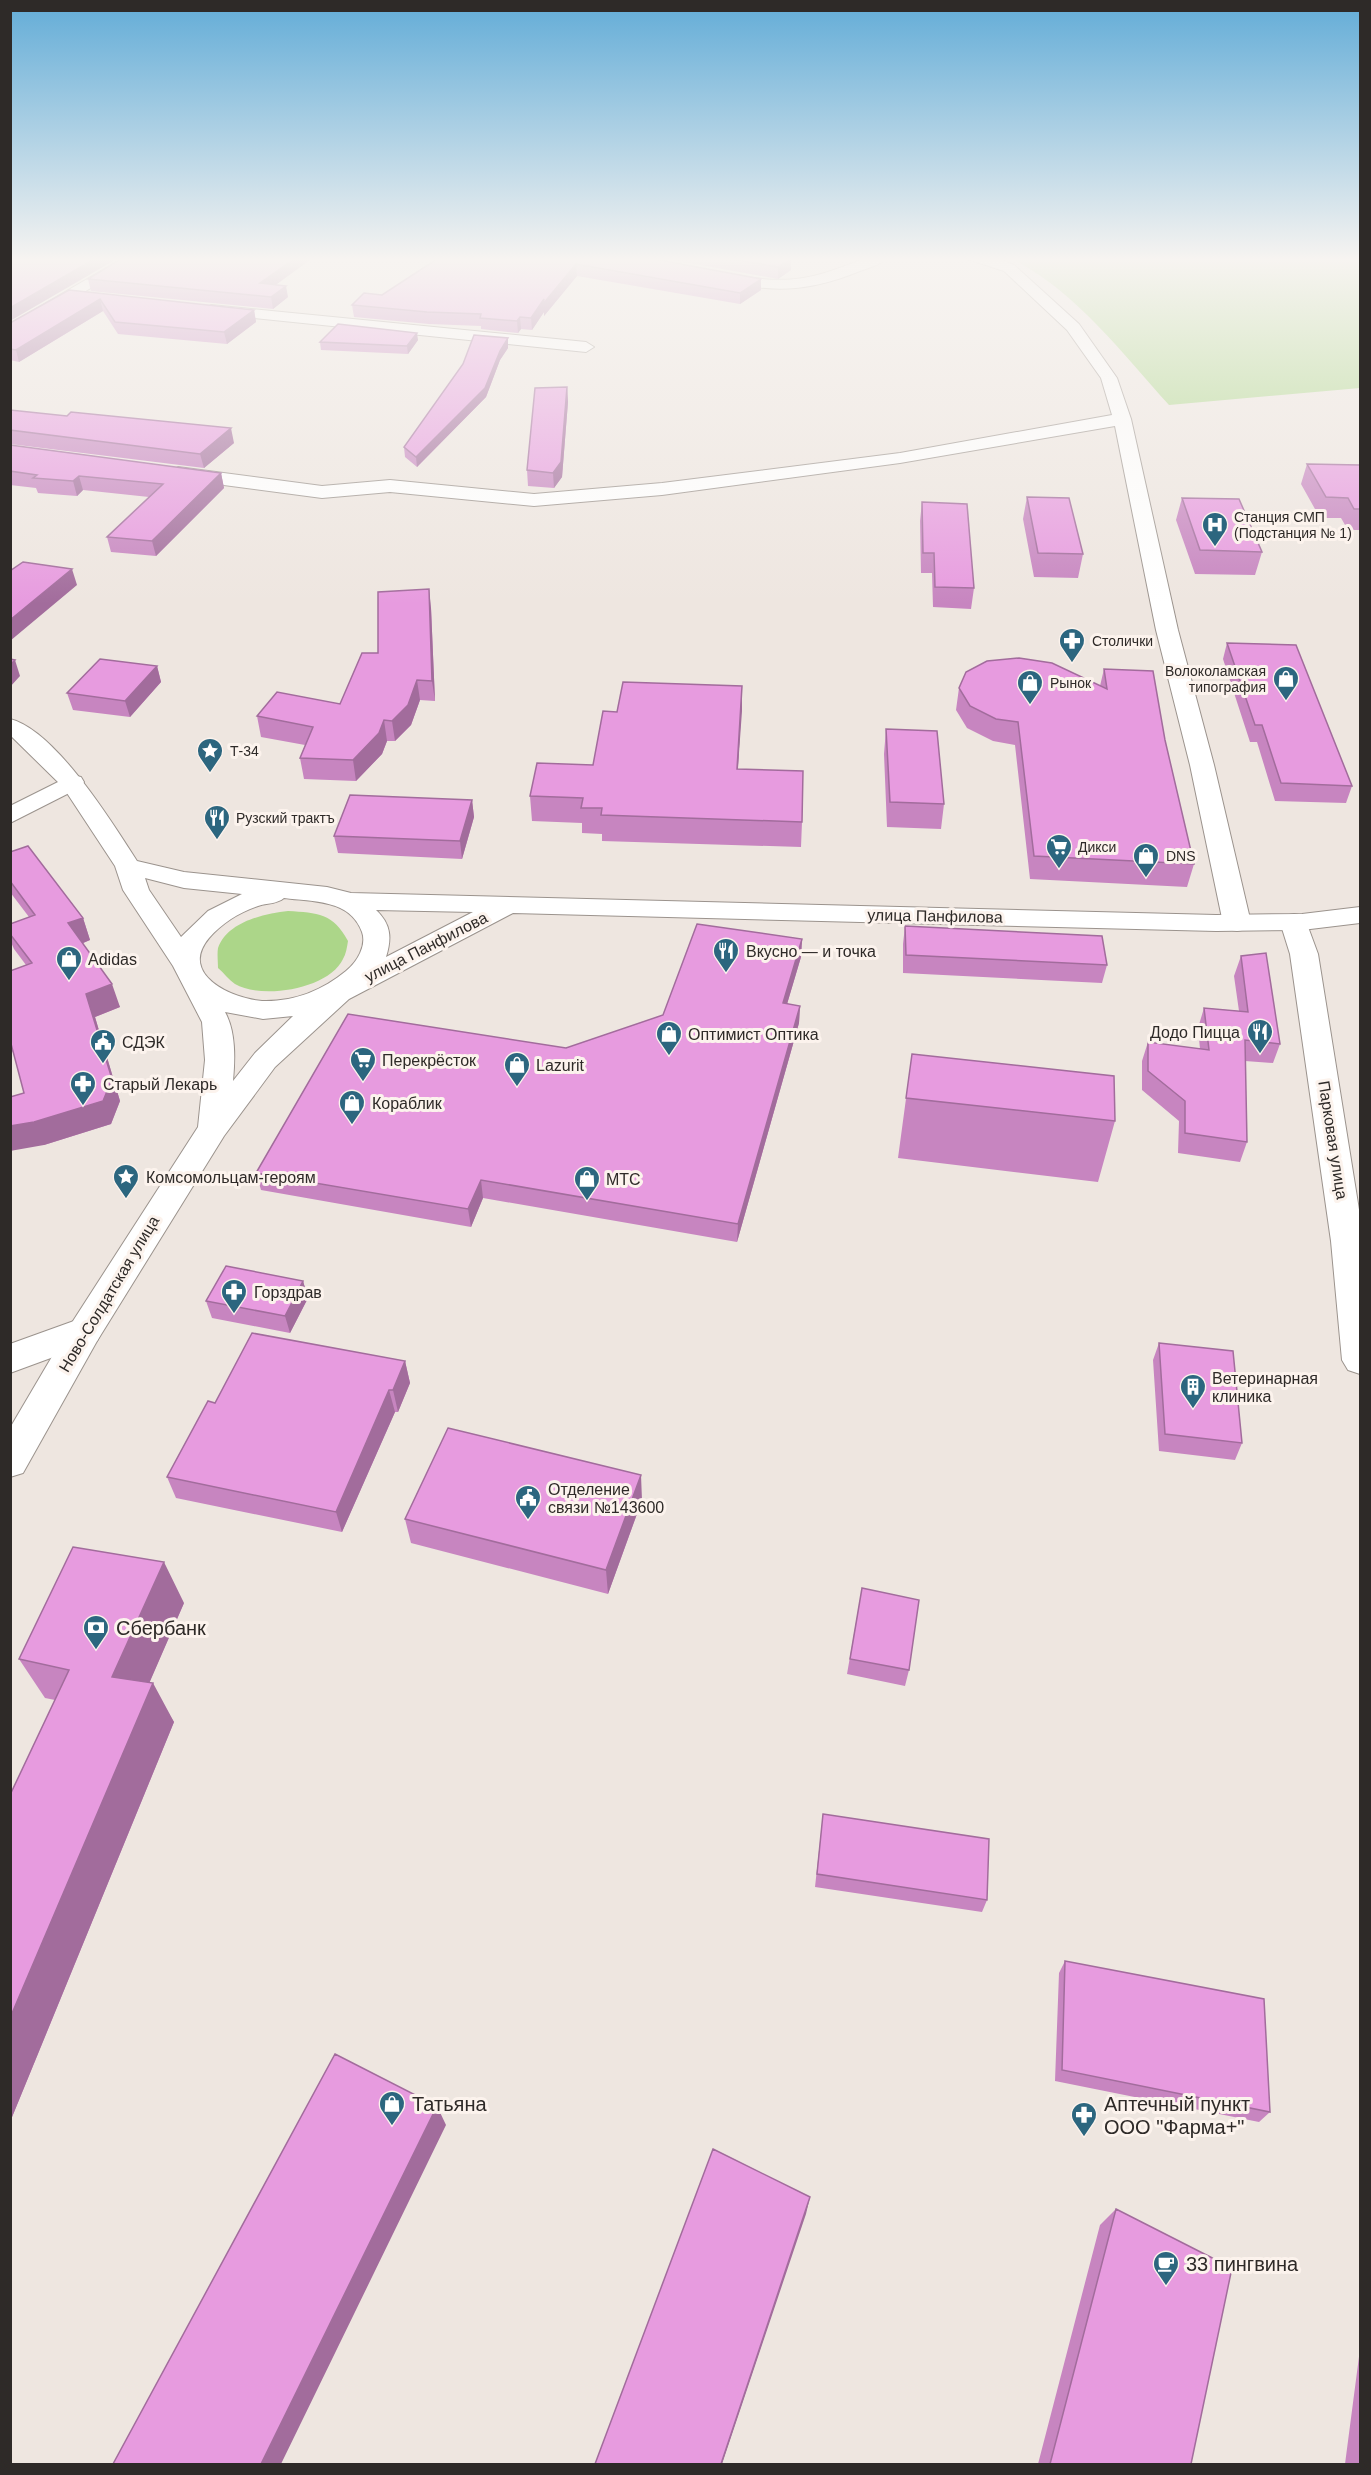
<svg xmlns="http://www.w3.org/2000/svg" width="1371" height="2475" font-family="Helvetica,sans-serif">
  <style>
    .green { fill: #acd689 }
    .lines { fill: none; stroke-linecap: round; stroke-linejoin: round }
    .minor-casing { stroke: #9b938d; stroke-width: 2 }
    .secondary-casing { stroke: #9b938d; stroke-width: 2 }
    .minor { fill: #fff; fill-rule: evenodd }
    .secondary { fill: #fff; fill-rule: evenodd }
    .wall { fill: #c785c0 }
    .shaded-wall { fill: #a26c9c }
    .building { fill: #e79bdf; stroke: #a26c9c; stroke-width: 1.5 }
    .labels { text-anchor: middle; dominant-baseline: central; stroke-width: 6; stroke-linejoin: round; paint-order: stroke }
    .far-poi-label { font-size: 14px; fill: #2e2a28; stroke: #fcf3ed; text-anchor: start }
    .street-label { font-size: 16px; fill: #2e2a28; stroke: #fcf3ed }
    .poi-label { font-size: 16px; fill: #2e2a28; stroke: #fcf3ed; text-anchor: start }
    .near-poi-label { font-size: 20px; fill: #2e2a28; stroke: #fcf3ed; text-anchor: start }
  </style>
  <rect width="100%" height="100%" fill="#eee6e0"/>
  <path class="green" d="M1008,257h352v131l-191,17c-49,-54 -95,-116 -161,-148z
    M288,911c30,2 45,2 60,30 -1,6 -2,13 -5,18 -14,30 -81,41 -108,25 -6,-4 -11,-11 -17,-16 0,-6 -1,-14 0,-20 10,-27 46,-34 70,-37z"/>
  <g class="lines">
    <defs>
      <path id="minor" d="M868,257h21c-7,7 -20,11 -29,14 -54,22 -91,22 -147,8l-2,-3 7,-4c68,13 86,11 150,-15z
        M961,257h33l20,8 65,59 38,54 14,41 47,211 36,135 37,158 -4,6 -10,2 -10,-2 -4,-6 -33,-158 -34,-135 -41,-204 -215,37 -238,32 -128,11 -144,-14 -68,6 -144,-19 -9,-6 9,-6 144,19 68,-6 144,14 128,-11 238,-30 212,-38 -11,-37 -34,-48 -63,-59z
        M211,305l375,37 8,5 -8,5 -380,-39 -3,-3z
        M72,775l9,2 3,5 -3,5 -71,36v-17z
        M1294,914l10,2 14,38 42,262v158l-12,-4 -6,-10 -11,-119 -41,-287 -10,-32 4,-6z
        M85,1317l12,4 5,10 -5,10 -87,32v-29z"/>
      <path id="secondary" d="M125,257h18l-133,79v-12z
        M10,719c45,11 102,103 127,142l47,11 143,15 24,6 865,22 86,-1 58,-7v16l-58,7 -86,1 -703,-18 -164,86 -74,68 -51,69 -127,205 -74,132 -13,4v-49l63,-107 125,-194 7,-67 -3,-38 -29,-56 -50,-76 -8,-24 -52,-79 -53,-52zM145,878l39,10 58,6 -34,17 -27,26 -32,-47zM284,898c29,4 66,1 78,34 5,14 -5,30 -16,39 -23,19 -52,31 -84,30 -29,-2 -84,-26 -53,-63 13,-15 31,-26 49,-32 9,-3 19,-2 26,-8zM376,910l97,2 -87,45c6,-19 5,-33 -10,-47zM225,1012l38,7 30,-3 -38,37 -22,28c2,-22 3,-49 -8,-69z"/>
    </defs>
    <use href="#minor" class="minor-casing"/>
    <use href="#secondary" class="secondary-casing"/>
    <use href="#minor" class="minor"/>
    <use href="#secondary" class="secondary"/>
  </g>
  <path class="wall" d="M415,257h227l119,33 -21,14 -163,-28 -33,40v-4l-12,18 -11,-1 -3,4 -37,-4v-3l-52,-2 -75,-7 -2,-12 30,-10 53,-35z
    M656,257h126l9,13 -13,9z
    M88,279l188,6 12,12 -15,12 -182,-18z
    M69,290l185,20 2,12 -29,22 -109,-10 -15,-23 -84,51 -9,-2v-37z
    M508,338v10l-8,12 -14,37 -69,70 -12,-10 -1,-10z
    M418,340l-10,14 -87,-4 -1,-8z
    M567,387l1,15 -6,75 -8,11 -26,-2 -1,-16z
    M10,410l224,33 -30,25 -194,-24z
    M10,445l211,28 3,15 -68,68 -45,-4 -4,-15 42,-40 -66,-7 -6,6 -39,-3 -2,-5 -26,-3z
    M1307,464l53,1v65h-12l-7,-12h-21l-19,-34z
    M1027,497l56,57 -5,24 -44,-1 -11,-58z
    M1182,498l80,54 -7,23 -60,-1 -19,-54z
    M922,502l52,86 -3,21 -38,-2 -1,-34h-11l-1,-52z
    M431,608l4,93 -15,-1 -9,25 -16,16h-8l-5,13 -26,27 -52,-2 -4,-21 5,-13 -44,-8 -4,-21 83,-12z
    M1227,643l125,143 -6,17 -71,-2 -18,-59h-7l-27,-83z
    M157,666l4,16 -31,35 -57,-7 -6,-17z
    M1104,669l61,71 29,124 -7,23 -157,-8 -15,-134 -22,-4 -26,-13 -11,-18 3,-22 141,-2z
    M742,686l-4,83 64,53 -1,25 -199,-6v-7l-20,-1v-10l-50,-2 -2,-25 63,-31 24,-53z
    M886,729l58,75 -3,25 -54,-2 -3,-73z
    M472,800l2,17 -12,42 -124,-6 -4,-17z
    M10,852l73,66 7,22 -7,3 37,64 -25,10 25,84 -9,23 -67,21 -30,-91 -4,-6v-77l16,-6 -12,-16 -4,-9v-16l19,-7 -19,-25z
    M905,926l202,39 -5,18 -199,-10v-29z
    M802,939l-1,18 -14,47 13,2 -1,17 -62,219 -254,-44 -12,29 -210,-37 -5,-17 310,-125 97,-33z
    M1241,956l39,88 -7,19 -28,-2 2,81 -7,20 -62,-9 1,-32 -37,-31v-29l6,-19 52,7 -2,-21 6,-20 35,3 -5,-35z
    M912,1054l203,67 -17,61 -200,-24z
    M303,1281l5,17 -18,35 -78,-15 -6,-17z
    M1159,1343l83,100 -7,17 -76,-9 -6,-91z
    M405,1361l5,22 -12,29h-3l-53,120 -166,-34 -9,-21 48,-74z
    M642,1500l-34,94 -197,-51 -6,-24z
    M862,1588l47,82 -4,16 -58,-12z
    M184,1603l-35,80 25,39 -164,400v-327l45,-95 -10,-2 -26,-39z
    M823,1814l164,86 -5,12 -167,-25z
    M1065,1961l205,151 -11,10 -204,-41 4,-108z
    M1116,2209l75,255h-153l62,-239z
    M1360,2349v115h-15z"/>
  <path class="shaded-wall" d="M98,257h22l-110,64v-13z
    M297,257h17l-52,38 -2,-12z
    M791,259v11l-13,9v-12z
    M576,264l1,12 -33,40v-4l-12,18 -1,-12 13,-19z
    M761,279v11l-21,14v-11z
    M286,286l2,11 -15,12 -2,-12z
    M100,299l3,12 -84,51 -3,-12z
    M254,310l2,12 -29,22 -3,-12z
    M520,317l1,12 -3,4 -1,-12z
    M417,333l1,7 -10,14 -1,-8z
    M508,338v10l-8,12 -14,37 -69,70 -1,-10z
    M567,387l1,15 -6,75 -8,11 -1,-15z
    M231,428l3,15 -30,25 -4,-14z
    M221,473l3,15 -68,68 -4,-15z
    M79,476l4,14 -6,6 -4,-15z
    M72,569l5,16 -67,56v-21z
    M429,589l2,19 4,93 -3,-20z
    M15,660l5,16 -10,11v-22z
    M157,666l4,16 -31,35 -5,-16z
    M417,680l3,20 -9,25 -16,16 -3,-20z
    M742,686v25l-6,84 1,-26z
    M384,720l3,21 -5,13 -26,27 -3,-21z
    M472,800l2,17 -12,42 -2,-18z
    M83,918l7,22 -14,6 -8,-23z
    M802,939l-1,18 -19,64 1,-18z
    M112,984l8,23 -25,10 25,84 -9,23 -67,21 -34,6v-25l76,-132z
    M800,1006l-1,17 -62,219 1,-18z
    M481,1180l2,18 -12,29 -3,-18z
    M303,1281l5,17 -18,35 -5,-17z
    M405,1361l5,22 -12,29 -5,-22z
    M389,1390l6,22 -53,120 -6,-20z
    M641,1475l1,25 -34,94 -2,-24z
    M164,1562l20,41 -49,113 -23,-39z
    M153,1683l21,39 -164,400v-104z
    M437,2106l9,19 -165,339h-20z
    M810,2197l-4,17 -84,250h-1z"/>
  <path class="building" d="M10,257h88l-88,51z
    M124,257h173l-37,26 26,3 -15,11 -183,-18z
    M440,257h203l118,22 -21,14 -164,-29 -33,40 1,-5 -13,19 -11,-1 -3,4 -37,-3 1,-4 -54,-2 -75,-7 12,-12 18,2z
    M720,257h62l9,2 -13,8z
    M69,290l185,20 -30,22 -109,-10 -15,-23 -84,51 -6,-1v-26z
    M338,324l79,9 -10,13 -87,-4z
    M474,335l34,3 -8,13 -15,37 -69,69 -12,-10 59,-83z
    M567,387l-6,75 -8,11 -26,-3 8,-82z
    M10,410l57,6 4,-4 160,16 -31,26 -190,-24z
    M10,445l211,28 -69,68 -45,-4 56,-53 -84,-8 -6,5 -40,-3 4,-3 -27,-4z
    M1307,464l53,1v44h-6l-6,-11 -22,-1z
    M1027,497l42,1 14,56 -45,-1z
    M1182,498l57,1 23,53 -62,-2z
    M922,502l45,2 7,84 -39,-1 -1,-34h-11z
    M23,562l49,7 -62,51v-49z
    M429,589l3,92 -15,-1 -9,25 -16,16 -8,-1 -5,13 -26,27 -53,-2 13,-31 -56,-11 20,-24 63,12 22,-51h16v-61z
    M1227,643l69,2 56,141 -71,-3 -19,-58h-7z
    M1019,658l33,5 55,26 -3,-20 49,2 12,69 29,124 -160,-8 -16,-134 -22,-3 -26,-13 -11,-18 7,-16 21,-11z
    M10,659l5,1 -5,5z
    M100,659l57,7 -32,35 -58,-8z
    M623,682l119,4 -5,83 66,2 -1,51 -201,-7 1,-7h-21l2,-10 -53,-2 7,-33 56,2 10,-54 14,1z
    M886,729l51,2 7,73 -54,-2z
    M350,795l122,5 -12,41 -126,-5z
    M28,846l55,72 -15,5 44,61 -26,10 26,85 -9,22 -69,21 -24,4v-29l14,-4 -14,-53v-69l22,-8 -22,-29v-10l25,-9 -25,-34v-29z
    M697,924l105,15 -19,64 17,3 -62,218 -257,-44 -13,29 -212,-36 92,-159 218,34 97,-33z
    M905,926l197,10 5,29 -201,-10z
    M1266,953l14,91 -35,-4 2,102 -62,-9v-32l-37,-30v-29l61,8 -5,-42 44,4 -7,-56z
    M912,1054l202,22 1,45 -209,-23z
    M226,1266l77,15 -18,35 -79,-15z
    M252,1333l153,28 -12,29h-4l-53,122 -169,-35 41,-76 7,2z
    M1159,1343l74,8 9,92 -77,-9z
    M448,1428l193,47 -35,95 -201,-51z
    M73,1547l91,15 -52,115 41,6 -143,335v-223l59,-125 -50,-11z
    M862,1588l57,12 -10,70 -59,-11z
    M823,1814l166,25 -2,61 -170,-26z
    M1065,1961l199,38 6,113 -208,-42z
    M335,2054l102,52 -176,358h-148z
    M713,2149l97,48 -89,267h-126z
    M1116,2209l116,59 -41,196h-141z"/>
  <linearGradient id="sky" x2="0" y2="1"><stop stop-color="#62acd7"/><stop offset="0.43" stop-color="#f7f4f1"/><stop offset="1" stop-color="#f7f4f1" stop-opacity="0"/></linearGradient>
  <rect width="1371" height="604" fill="url(#sky)"/>
  <defs>
    <symbol id="hospital-pin" viewBox="-11 -11 22 30"><path d="M0 17L-7.5 6A9.5 9.5 0 1 1 7.5 6Z" fill="#2c667f" stroke="#fcf3ed"/><path d="M-5-5h3v3.5h4V-5h3V5h-3V1.5h-4V5h-3Z" fill="#fff"/></symbol>
    <symbol id="pharmacy-pin" viewBox="-11 -11 22 30"><path d="M0 17L-7.5 6A9.5 9.5 0 1 1 7.5 6Z" fill="#2c667f" stroke="#fcf3ed"/><path d="M-2-6h4v4h4v4h-4v4h-4v-4h-4v-4h4Z" fill="#fff"/></symbol>
    <symbol id="shop-pin" viewBox="-11 -11 22 30"><path d="M0 17L-7.5 6A9.5 9.5 0 1 1 7.5 6Z" fill="#2c667f" stroke="#fcf3ed"/><path d="M-5-2.5h2.3a2.7 3.5 0 0 1 5.4 0H5L5.5 6h-11ZM-1.5-2.5h3a1.5 2.3 0 0 0-3 0Z" fill="#fff"/></symbol>
    <symbol id="sight-pin" viewBox="-11 -11 22 30"><path d="M0 17L-7.5 6A9.5 9.5 0 1 1 7.5 6Z" fill="#2c667f" stroke="#fcf3ed"/><path d="M0-6L1.8-2.2L6-1.7L2.9 1.2L3.7 5.4L0 3.3L-3.7 5.4L-2.9 1.2L-6-1.7L-1.8-2.2Z" fill="#fff"/></symbol>
    <symbol id="restaurant-pin" viewBox="-11 -11 22 30"><path d="M0 17L-7.5 6A9.5 9.5 0 1 1 7.5 6Z" fill="#2c667f" stroke="#fcf3ed"/><path d="M-5-6h1v4h1v-4h1v4h1v-4h1v5L-1.5 .5V6h-2V.5L-5-1ZM5-6V6H3V1.5H1.5Q1.5-4 5-6Z" fill="#fff"/></symbol>
    <symbol id="supermarket-pin" viewBox="-11 -11 22 30"><path d="M0 17L-7.5 6A9.5 9.5 0 1 1 7.5 6Z" fill="#2c667f" stroke="#fcf3ed"/><path d="M-6-5.5h2.5l.6 2H6L4.5 2H-2.5L-4.4-4H-6ZM-1.5 3.2a1.3 1.3 0 1 0 .1 0ZM3 3.2a1.3 1.3 0 1 0 .1 0Z" fill="#fff"/></symbol>
    <symbol id="civic-pin" viewBox="-11 -11 22 30"><path d="M0 17L-7.5 6A9.5 9.5 0 1 1 7.5 6Z" fill="#2c667f" stroke="#fcf3ed"/><path d="M-.6-6.5H3V-4.5H.6V-3L4-1V1h2V6H-6V1h2V-1L-.6-3ZM-1.2 2.5V6h2.4V2.5Z" fill="#fff"/></symbol>
    <symbol id="building-pin" viewBox="-11 -11 22 30"><path d="M0 17L-7.5 6A9.5 9.5 0 1 1 7.5 6Z" fill="#2c667f" stroke="#fcf3ed"/><path d="M-4-6H4V6H1V3H-1V6H-4ZM-2.5-4.3h1.7v1.8h-1.7ZM.8-4.3h1.7v1.8H.8ZM-2.5-1h1.7V.8h-1.7ZM.8-1h1.7V.8H.8Z" fill="#fff"/></symbol>
    <symbol id="bank-pin" viewBox="-11 -11 22 30"><path d="M0 17L-7.5 6A9.5 9.5 0 1 1 7.5 6Z" fill="#2c667f" stroke="#fcf3ed"/><path d="M-6-4H6V4H-6ZM0-2.3a2.3 2.3 0 1 0 0 4.6a2.3 2.3 0 1 0 0-4.6Z" fill="#fff"/></symbol>
    <symbol id="cafe-pin" viewBox="-11 -11 22 30"><path d="M0 17L-7.5 6A9.5 9.5 0 1 1 7.5 6Z" fill="#2c667f" stroke="#fcf3ed"/><path d="M-5.5-4.5H6V0H3Q3 3.5 0 3.5H-2.5Q-5.5 3.5-5.5 0ZM3-3.2v2h1.7v-2ZM-6 4.5H4V6H-6Z" fill="#fff"/></symbol>
  </defs>
  <g fill-rule="evenodd">
    <use href="#hospital-pin" x="1200" y="510" width="30" height="40"/>
    <use href="#pharmacy-pin" x="1057" y="626" width="30" height="40"/>
    <use href="#shop-pin" x="1271" y="664" width="30" height="40"/>
    <use href="#shop-pin" x="1015" y="668" width="30" height="40"/>
    <use href="#sight-pin" x="195" y="736" width="30" height="40"/>
    <use href="#restaurant-pin" x="202" y="803" width="30" height="40"/>
    <use href="#supermarket-pin" x="1044" y="832" width="30" height="40"/>
    <use href="#shop-pin" x="1131" y="841" width="30" height="40"/>
    <use href="#restaurant-pin" x="711" y="936" width="30" height="40"/>
    <use href="#shop-pin" x="54" y="944" width="30" height="40"/>
    <use href="#restaurant-pin" x="1245" y="1017" width="30" height="40"/>
    <use href="#shop-pin" x="654" y="1019" width="30" height="40"/>
    <use href="#civic-pin" x="88" y="1027" width="30" height="40"/>
    <use href="#supermarket-pin" x="348" y="1045" width="30" height="40"/>
    <use href="#shop-pin" x="502" y="1050" width="30" height="40"/>
    <use href="#pharmacy-pin" x="68" y="1069" width="30" height="40"/>
    <use href="#shop-pin" x="337" y="1088" width="30" height="40"/>
    <use href="#sight-pin" x="111" y="1162" width="30" height="40"/>
    <use href="#shop-pin" x="572" y="1164" width="30" height="40"/>
    <use href="#pharmacy-pin" x="219" y="1277" width="30" height="40"/>
    <use href="#building-pin" x="1178" y="1372" width="30" height="40"/>
    <use href="#civic-pin" x="513" y="1483" width="30" height="40"/>
    <use href="#bank-pin" x="81" y="1613" width="30" height="40"/>
    <use href="#shop-pin" x="377" y="2089" width="30" height="40"/>
    <use href="#pharmacy-pin" x="1069" y="2100" width="30" height="40"/>
    <use href="#cafe-pin" x="1151" y="2249" width="30" height="40"/>
  </g>
  <g class="labels">
    <g class="far-poi-label">
      <text x="1234" y="517">Станция СМП<tspan x="1234" dy="16">(Подстанция № 1)</tspan></text>
      <text x="1092" y="641">Столички</text>
      <text x="1266" y="671" text-anchor="end">Волоколамская<tspan x="1266" dy="16">типография</tspan></text>
      <text x="1050" y="683">Рынок</text>
      <text x="230" y="751">Т-34</text>
      <text x="236" y="818">Рузский трактъ</text>
      <text x="1078" y="847">Дикси</text>
      <text x="1166" y="856">DNS</text>
    </g>
    <g class="street-label">
      <text transform="translate(935 916) rotate(1)">улица Панфилова</text>
      <text transform="translate(426 947) rotate(-27)">улица Панфилова</text>
      <text transform="translate(1333 1140) rotate(81)">Парковая улица</text>
      <text transform="translate(109 1294) rotate(-59)">Ново-Солдатская улица</text>
    </g>
    <g class="poi-label">
      <text x="746" y="951">Вкусно — и точка</text>
      <text x="88" y="959">Adidas</text>
      <text x="1240" y="1032" text-anchor="end">Додо Пицца</text>
      <text x="688" y="1034">Оптимист Оптика</text>
      <text x="122" y="1042">СДЭК</text>
      <text x="382" y="1060">Перекрёсток</text>
      <text x="536" y="1065">Lazurit</text>
      <text x="103" y="1084">Старый Лекарь</text>
      <text x="372" y="1103">Кораблик</text>
      <text x="146" y="1177">Комсомольцам-героям</text>
      <text x="606" y="1179">МТС</text>
      <text x="254" y="1292">Горздрав</text>
      <text x="1212" y="1378">Ветеринарная<tspan x="1212" dy="18">клиника</tspan></text>
      <text x="548" y="1489">Отделение<tspan x="548" dy="18">связи №143600</tspan></text>
    </g>
    <g class="near-poi-label">
      <text x="116" y="1628">Сбербанк</text>
      <text x="412" y="2104">Татьяна</text>
      <text x="1104" y="2104">Аптечный пункт<tspan x="1104" dy="23">ООО "Фарма+"</tspan></text>
      <text x="1186" y="2264">33 пингвина</text>
    </g>
  </g>
  <rect width="1371" height="2475" fill="none" stroke="#2e2a28" stroke-width="24"/>
</svg>
